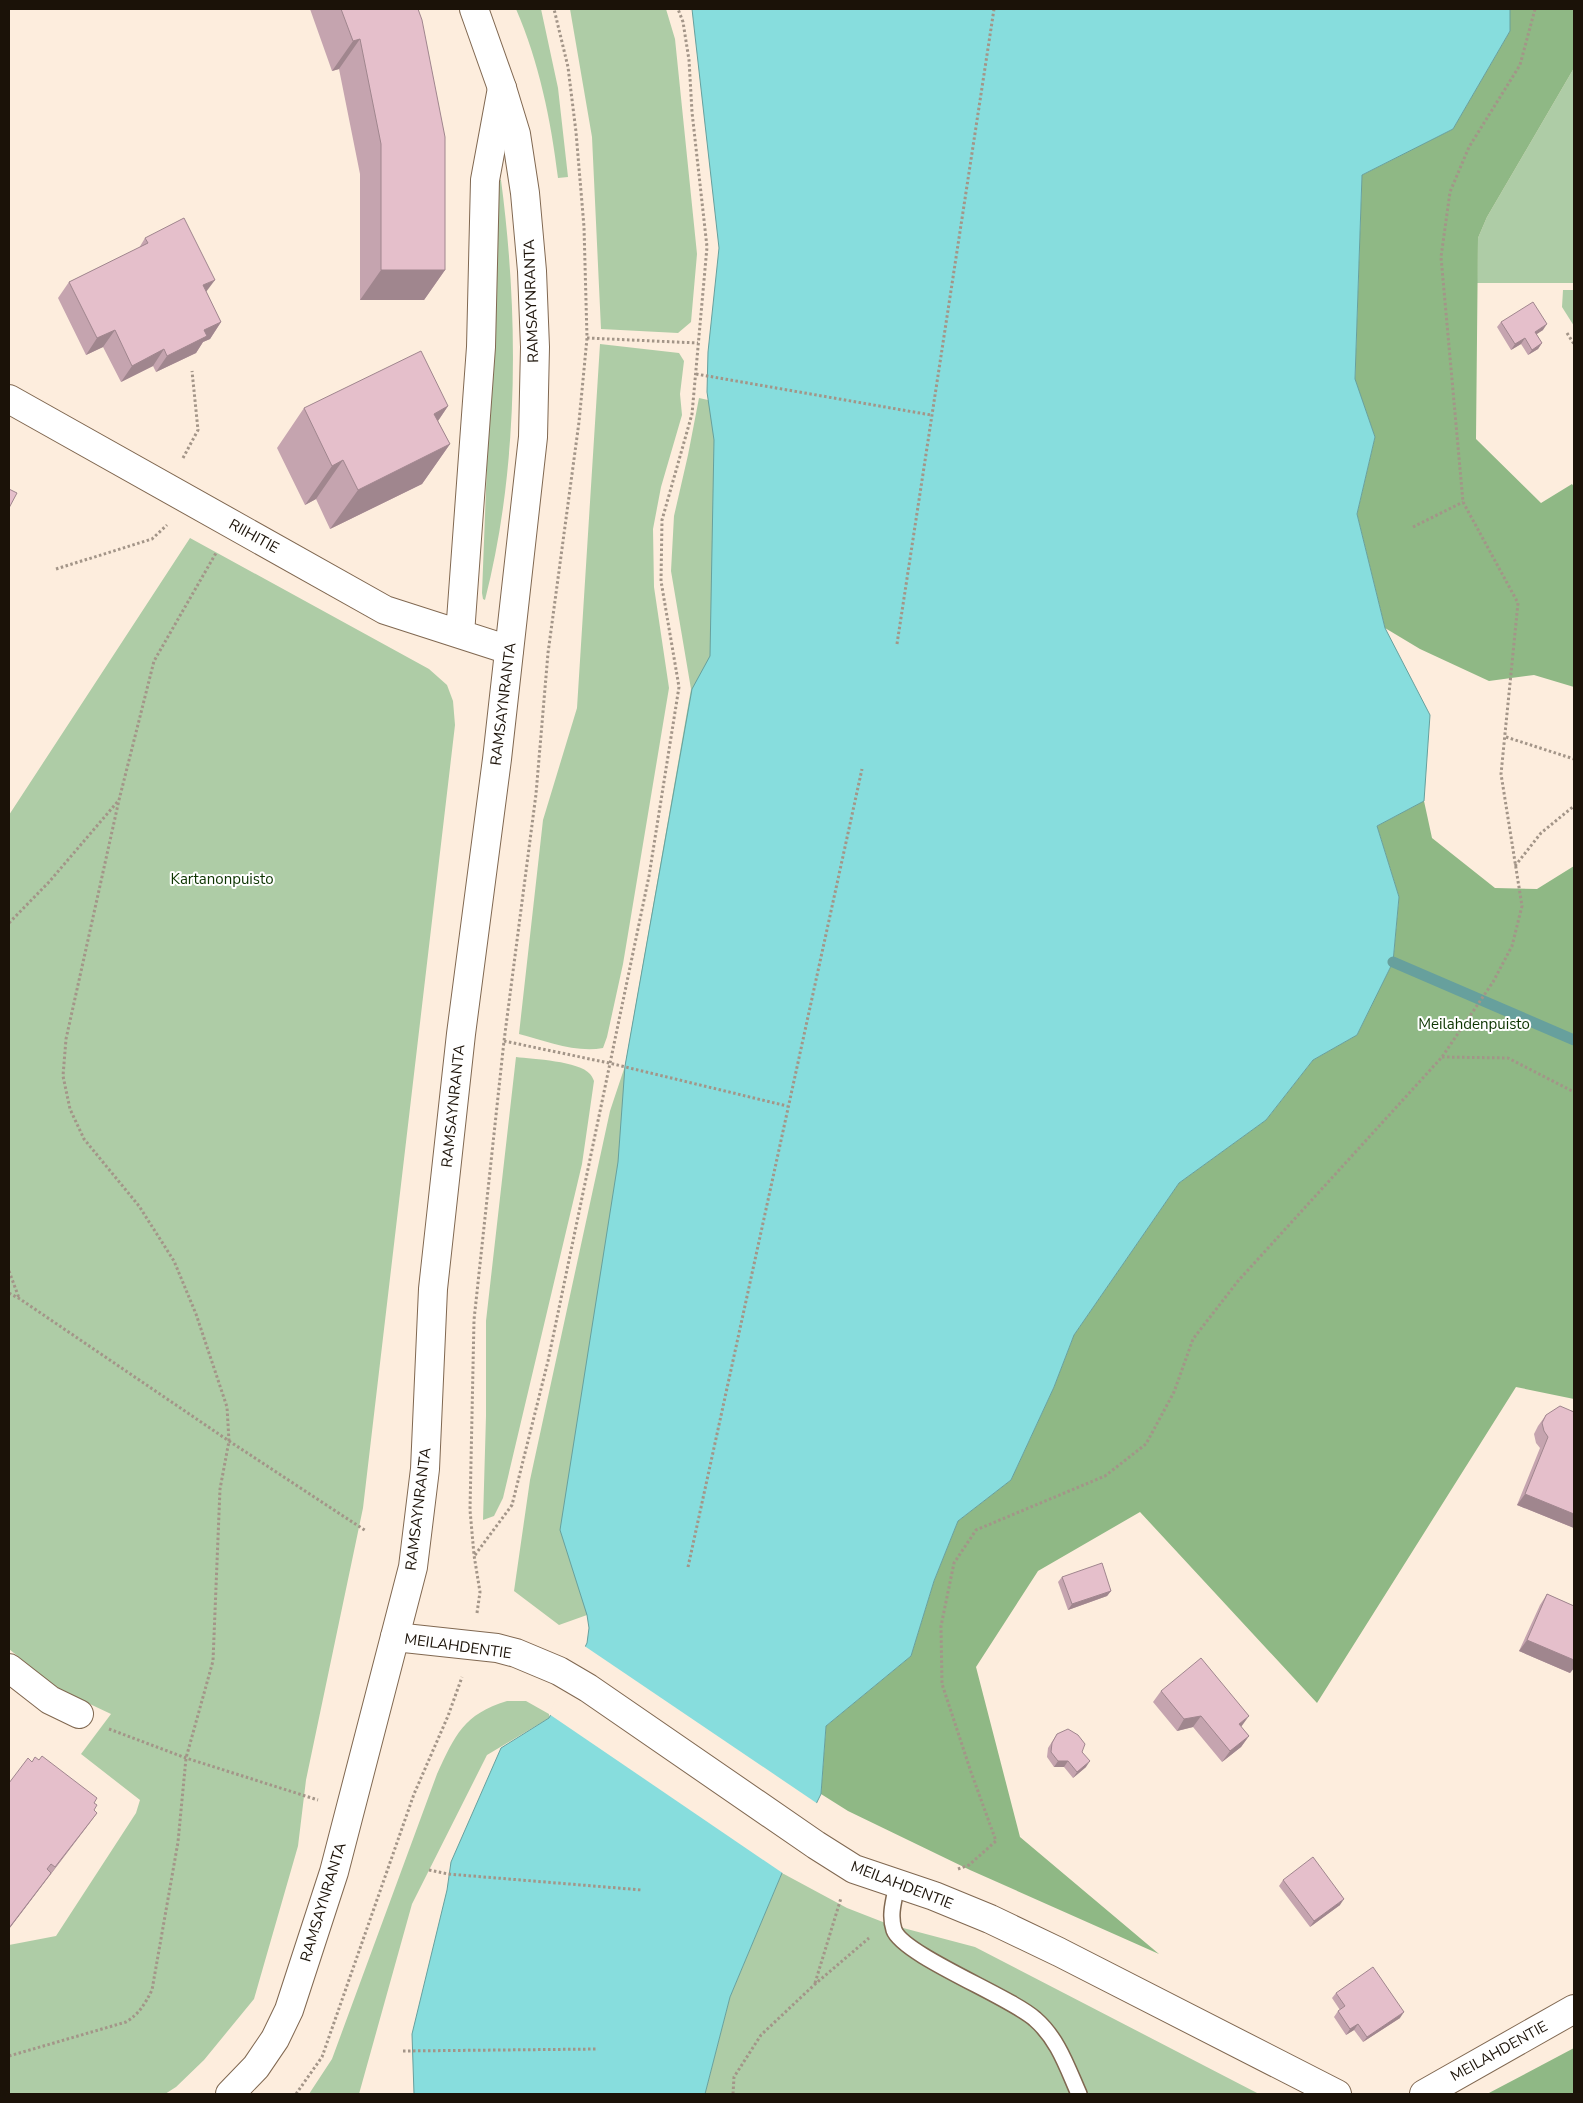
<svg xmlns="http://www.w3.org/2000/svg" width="1583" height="2103" font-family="'Nunito Sans',sans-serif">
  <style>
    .green { fill: #aecca6 }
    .forest { fill: #8fb885 }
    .water { fill: #87dddd; stroke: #67a09d }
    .pier { fill: #fdeddd }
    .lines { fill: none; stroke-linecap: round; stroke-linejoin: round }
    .stream { stroke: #67a09d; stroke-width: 11 }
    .lane-casing { stroke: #806851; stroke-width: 18 }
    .street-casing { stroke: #806851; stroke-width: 30 }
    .secondary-casing { stroke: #806851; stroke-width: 30 }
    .path { stroke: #a39588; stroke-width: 3; stroke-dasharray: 2.5 2.5; stroke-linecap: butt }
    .lane { stroke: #fff; stroke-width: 15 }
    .street { stroke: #fff; stroke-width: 28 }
    .secondary { stroke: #fff; stroke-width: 28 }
    .wall { fill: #c5a4af }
    .shaded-wall { fill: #a0868e }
    .building { fill: #e5bfcb; stroke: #a0868e }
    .labels { text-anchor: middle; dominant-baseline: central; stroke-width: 4; stroke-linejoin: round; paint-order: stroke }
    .street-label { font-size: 15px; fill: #1b1208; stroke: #fff }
    .park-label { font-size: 15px; fill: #0c3400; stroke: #fff }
  </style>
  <rect width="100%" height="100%" fill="#fdeddd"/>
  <path class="green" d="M516,9h25l17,79 10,89 -10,1c-7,-58 -19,-116 -42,-169z
    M570,9h96l9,30 22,215 -6,68 -13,11 -77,-4 -9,-192z
    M1574,68v215h-97l1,-45 9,-21z
    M498,179l3,1c18,136 18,287 -16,420l-2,-1 -1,-6z
    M1563,290h11v36l-12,-19z
    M600,344l79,9 5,8 -4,33 2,21 -21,72 -8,42 1,58 15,101 -46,276 -16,73 -4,11c-27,5 -58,-7 -84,-14l24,-214 34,-112z
    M699,398l27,6 40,31 -179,1180 -28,10 -45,-34 16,-111 80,-369 15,-45 66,-377 -20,-118 3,-55 14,-61z
    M190,538l239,131 18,16 6,16 2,24 -92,783 -57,272 -8,66 -44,153 -50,61 -28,27 -11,7h-156v-149l47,-9 80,-123 4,-13 -59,-46 30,-40 -53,-25 -49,-40v-834z
    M516,1057c17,2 63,4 74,17 2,2 3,5 4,7l-12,83 -79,334 -9,18 -11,4 3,-104v-95z
    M507,1701h19l23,13v4l-62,37 -75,149 -53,190h-50l23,-35 105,-285c18,-39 27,-60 70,-73z
    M782,1873l65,35 41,16 87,23 284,147h-554l25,-97z"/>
  <path class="forest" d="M1510,9h64v59l-87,149 -9,21 -2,201 65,64 31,-19 2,3v200l-40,-12 -45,6 -69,-32 -35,-21 -28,-114 18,-77 -20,-57 7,-205 91,-46 57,-98z
    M1424,801l8,37 63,50 42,1 37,-23v533l-58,-12 -199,316 -177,-191 -102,59 -62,96 44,170 139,117 -189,-84 -122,-59 -27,-17 5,-68 85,-70 23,-75 24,-60 53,-41 43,-93 20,-52 105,-152 87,-63 47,-60 44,-25 36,-73 6,-65 -22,-71z
    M1574,2048v46h-87z"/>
  <path class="water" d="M692,9h818v22l-57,98 -91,46 -7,204 20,58 -18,77 28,114 45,87 -6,86 -47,25 22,71 -6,65 -36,73 -44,25 -47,60 -87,63 -105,152 -20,52 -43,93 -53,41 -24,60 -23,75 -85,70 -5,68 -39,79 -52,124 -25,97h-291l-2,-60 35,-144 4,-28 50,-114 48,-30 38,-75 2,-15 -2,-13 -27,-85 58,-368 7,-96 67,-377 18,-33 4,-216 -7,-48 1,-40 11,-104z"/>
  <path class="pier" d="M583,1645l235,159 -34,70 -235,-160z"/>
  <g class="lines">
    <path class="stream" d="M1393,962l181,78"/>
    <defs>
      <path id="lane" d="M897,1885c-3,15 -8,30 -3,45 9,25 117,67 141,89 23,20 32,48 44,75"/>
      <path id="street" d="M9,399l376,211 124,40
        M460,634l21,-287 4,-167 17,-92
        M395,1637l102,11 19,5 43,18 29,17 228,157 38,24 80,27 56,23 69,33 278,142
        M9,1668l41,32 29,14
        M1424,2094l150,-85"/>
      <path id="secondary" d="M230,2094l26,-27 19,-28 14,-29 45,-138 79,-305 12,-98 8,-180 28,-255 36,-275 36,-322 2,-90 -3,-76 -7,-78 -9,-59 -14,-46 -28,-79"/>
    </defs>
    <use href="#lane" class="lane-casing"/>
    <use href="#street" class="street-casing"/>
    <use href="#secondary" class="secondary-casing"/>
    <path class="path" d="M1567,333l7,11
      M587,338l111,5
      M696,374l235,41
      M183,458l15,-28 -6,-59
      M1413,527l50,-25
      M56,569l96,-30 15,-14
      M897,644l97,-635
      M1506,737l68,22
      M1515,866l26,-33 33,-27
      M9,923l40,-41 70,-82
      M504,1041l105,22 178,43
      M1442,1057l66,1 66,34
      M9,1271l10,27
      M9,1293l11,6 209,142 137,90
      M475,1555l37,-50 36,-144 101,-485 30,-189 -18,-106 1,-61 30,-106 15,-167 -15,-135 -3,-52 -6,-38 -5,-13
      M688,1567l174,-798
      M477,1613l3,-21 -6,-37 -4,-45 4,-190 30,-279 32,-247 12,-141 31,-231 8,-84 -3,-111 -8,-95 -8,-65 -14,-58
      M109,1729l77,29 132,42
      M958,1869l11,-4 27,-24 -25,-69 -29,-88 -1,-58 13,-63 22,-33 129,-54 41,-32 28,-52 19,-53 45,-58 204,-224 51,-75 19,-36 10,-40 -21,-132 17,-171 -55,-101 -22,-245 9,-65 19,-45 51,-82 15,-56
      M429,1870l19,4 194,16
      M815,1983l26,-85
      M403,2051l195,-2
      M9,2056l117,-34c13,-8 19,-18 26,-32l26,-148 8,-84 27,-97 7,-172 9,-48 -2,-34 -31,-93 -22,-53 -35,-55 -55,-67 -14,-30 -7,-33 3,-37 53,-239 35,-139 62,-108
      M296,2094l26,-37 92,-263 34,-78 14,-39
      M733,2094l1,-17 27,-42 53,-50 55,-47"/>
    <use href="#lane" class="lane"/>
    <use href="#street" class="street"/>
    <use href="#secondary" class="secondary"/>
  </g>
  <path class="wall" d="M310,9h108l27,261 -21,30h-64v-126l-21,-105 -7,2z
    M145,238l61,54 15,30 -11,17 -7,3 -7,11 -40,19 -3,-6 -32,16 -18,-35 -17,8 -28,-57 11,-16 70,-34z
    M1501,322l42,8 -7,4 6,9 -4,6 -10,6 -7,-11 -10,6 -14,-23z
    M448,406l-10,15 12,23 -28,40 -92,45 -14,-30 -11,6 -28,-57 27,-40z
    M1546,1415l28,113 -57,-23 23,-57 -4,-5 -2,-9 4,-8z
    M1062,1577l49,14 -4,5 -39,14 -10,-28z
    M1547,1594l27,12v62l-4,5 -51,-22 21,-46z
    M1161,1691l80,36 8,9 -8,11 -19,15 -29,-35 -16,4 -24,-29z
    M1057,1734l25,18 4,15 -13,11 -9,-11h-10l-7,-10 1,-9z
    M9,1783l85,20v7l3,3 -88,116z
    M1283,1880l57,25 -30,22 -31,-41z
    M1336,1993l64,25 -37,24 -9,-12 -8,5 -12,-18 4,-6 2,-1 -8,-12z"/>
  <path class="shaded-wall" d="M360,39l-21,30 -7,2 21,-30z
    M381,270h64l-21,30h-64z
    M215,280l-12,16v-11z
    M221,322l-11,17 -7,3 -7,11 -40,19 11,-16 37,-26z
    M1547,324l-4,6 -12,8 4,-6z
    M115,330l-12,17 -17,8 11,-17z
    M1525,338l-4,6 -10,6 4,-6z
    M1542,343l-4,6 -10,6 4,-5z
    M164,349l-11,17 -32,16 11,-16z
    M448,406l-27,40 13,-32z
    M450,444l-28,40 -92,45 28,-39z
    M343,460l-27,39 -11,6 27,-39z
    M1525,1494l49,20v14l-57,-23z
    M1111,1591l-4,5 -39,14 4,-6z
    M1527,1640l47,20v8l-4,5 -51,-22z
    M1201,1716l-8,11 -16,4 7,-12z
    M1249,1716l-8,11 -2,-3z
    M1249,1736l-8,11 -19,15 8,-11z
    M1058,1761h10l-4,6h-10z
    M1090,1761l-4,6 -13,11 4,-6z
    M97,1813l-8,11 -80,105v-1z
    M1344,1899l-4,6 -30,22 4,-6z
    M1404,2012l-4,6 -37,24 4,-5z
    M1358,2024l-4,6 -8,5 4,-6z"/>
  <path class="building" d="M341,9h77l4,11 23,117v133h-64v-126l-21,-105 -7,2z
    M184,218l31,62 -12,5 18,37 -17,8 3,6 -40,20 -3,-7 -32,17 -17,-36 -18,8 -28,-56 79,-39 -3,-5z
    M1533,302l14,22 -12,8 7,11 -10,7 -7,-12 -10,6 -14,-22z
    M421,351l27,55 -14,8 16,30 -92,46 -15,-30 -11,6 -28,-58z
    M9,489l8,4 -8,15z
    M1560,1406l14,6v102l-49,-20 23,-57 -4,-6 -2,-8 4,-8z
    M1102,1563l9,28 -39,13 -10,-27z
    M1547,1594l27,12v54l-47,-20z
    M1201,1658l48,58 -10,8 10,12 -19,15 -29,-35 -17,3 -23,-28z
    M1068,1729l10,6 7,9 -3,8 8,9 -13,11 -9,-11h-10l-7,-9 1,-9 5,-9z
    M42,1756l55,42 -3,5 3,2 -3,5 3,3 -42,54 -4,-3 -4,5 4,4 -42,55v-145l19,-25 4,4 3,-5 4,3z
    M1313,1857l31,42 -30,22 -31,-41z
    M1373,1967l31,45 -37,25 -9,-13 -8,5 -12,-18 7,-5 -9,-13z"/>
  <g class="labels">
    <g class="street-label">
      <text transform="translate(531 301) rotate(-92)">RAMSAYNRANTA</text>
      <text transform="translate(254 536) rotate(29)">RIIHITIE</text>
      <text transform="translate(503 704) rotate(-83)">RAMSAYNRANTA</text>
      <text transform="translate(453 1106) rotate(-84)">RAMSAYNRANTA</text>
      <text transform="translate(418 1509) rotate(-83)">RAMSAYNRANTA</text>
      <text transform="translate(458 1646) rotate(8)">MEILAHDENTIE</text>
      <text transform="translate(902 1885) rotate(21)">MEILAHDENTIE</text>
      <text transform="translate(323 1902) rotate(-73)">RAMSAYNRANTA</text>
      <text transform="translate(1499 2051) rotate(-29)">MEILAHDENTIE</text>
    </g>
    <g class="park-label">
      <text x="222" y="879">Kartanonpuisto</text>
      <text x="1474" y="1024">Meilahdenpuisto</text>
    </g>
  </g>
  <rect width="1583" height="2103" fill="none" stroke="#1b1208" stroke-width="20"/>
</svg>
